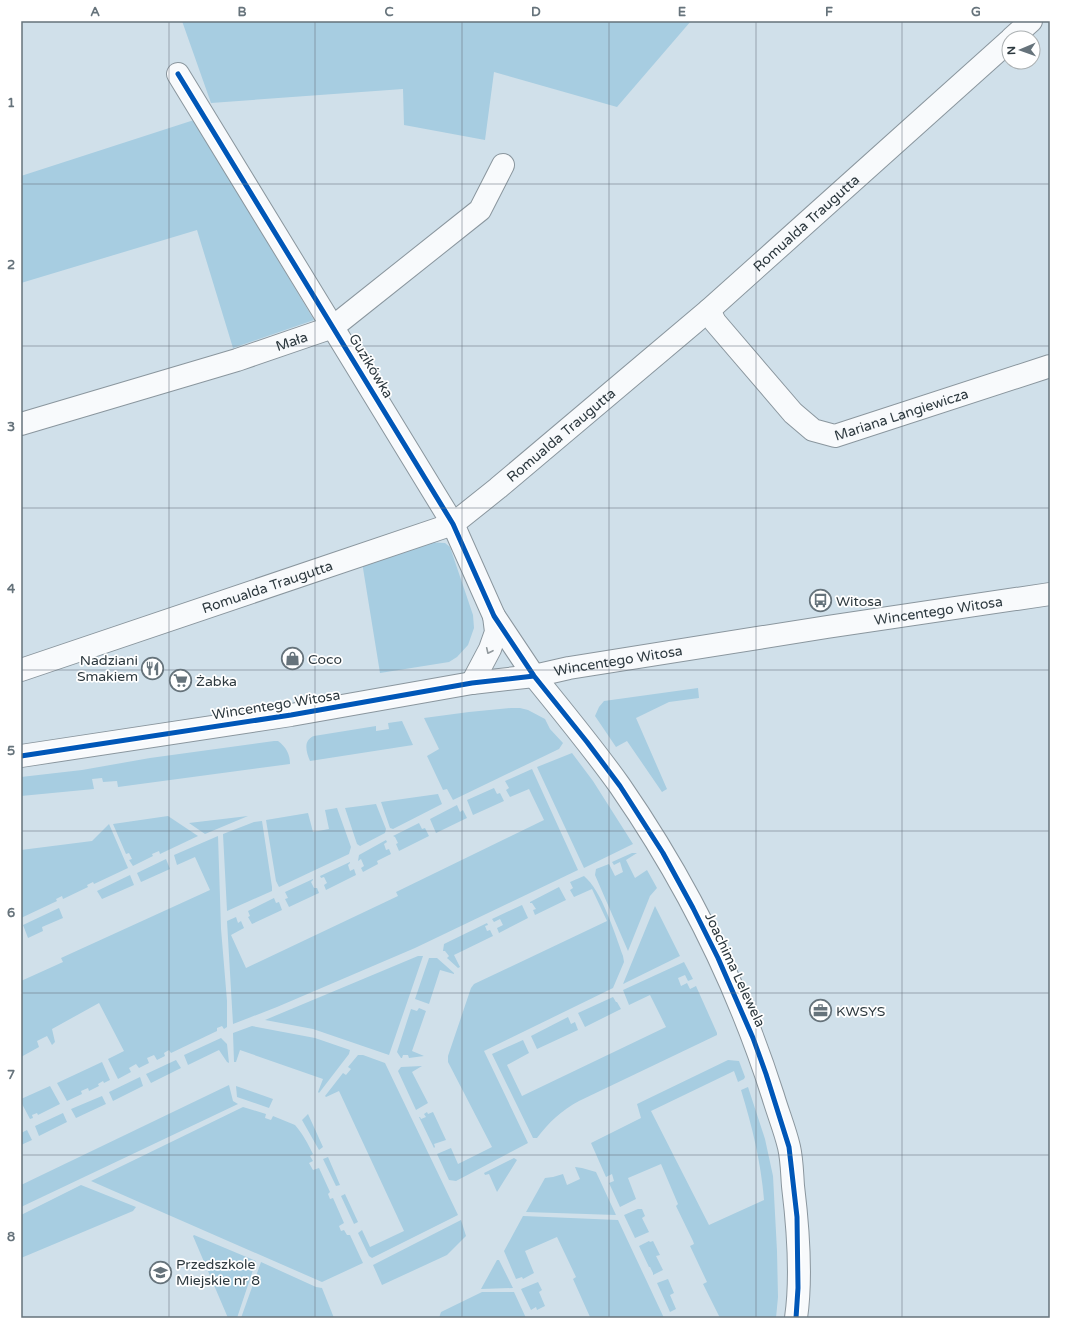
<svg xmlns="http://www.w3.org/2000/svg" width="1071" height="1339" font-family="'Varela Round',sans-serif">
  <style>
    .green { fill: #a7cde1 }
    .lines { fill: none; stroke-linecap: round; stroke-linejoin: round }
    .minor-casing { stroke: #8a969e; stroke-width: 24 }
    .tertiary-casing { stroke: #8a969e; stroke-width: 24 }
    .minor { stroke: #f8fafc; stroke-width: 22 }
    .tertiary { stroke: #f8fafc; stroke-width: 22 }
    .cycleway-casing { stroke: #fff; stroke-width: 8 }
    .cycleway { stroke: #0057b8; stroke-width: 5 }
    .oneway { stroke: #929a9e }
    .grid { fill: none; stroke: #66737b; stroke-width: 1; stroke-opacity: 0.55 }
    .labels { text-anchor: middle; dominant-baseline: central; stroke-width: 3.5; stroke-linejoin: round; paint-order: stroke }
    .street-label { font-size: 14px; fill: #2d393f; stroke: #fff }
    .poi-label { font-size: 14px; fill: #2d393f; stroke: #fff; text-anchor: start }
    .neatline { fill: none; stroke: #66737b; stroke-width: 1.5 }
    .grid-label { font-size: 13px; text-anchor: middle; font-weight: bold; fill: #66737b }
  </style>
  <rect width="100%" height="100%" fill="#d0e0ea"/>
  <path class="green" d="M182,21h509l-74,86 -123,-35 -9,68 -81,-15 -1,-36 -192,14z
    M194,120l120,200 -81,28 -36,-118 -176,53v-107z
    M425,542l20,1 5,4 23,68 1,13 -6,17 -11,12 -8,5 -69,11 -18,-111z
    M698,688l1,10 -30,4 -33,16 31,71 -5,3 -35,-51 -11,6 -21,-31 4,-9 5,-6z
    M511,708h9l8,2 17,9 5,10 13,14 -4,6 -106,51 -6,-11 -4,1 -16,-34 12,-7 -15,-31 45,-6z
    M402,721l11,24 -103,16c-4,-9 -7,-21 4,-25l62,-10v5l13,-2 -1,-6z
    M274,741h4c8,6 12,13 12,23l-172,23 -1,-6 -14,1 -1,-4 -10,1 2,10 -73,7v-19l61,-7 68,-12z
    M572,753l21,28 40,63 -49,24 -47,-101z
    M532,769l46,101 -163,78 -138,59 -44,17 -6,-103 9,-4 2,6 3,-2 3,7 -13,7 15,33 152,-72 -2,-4 148,-72 -15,-31 -19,8 -4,-7 3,-2 -4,-7z
    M494,788l3,6 3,-1 4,8 -31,14 -6,-15z
    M438,794l4,10 -49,25 -3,-1 -9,-26z
    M376,804l10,25 -1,4 -25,13 -3,-2 -12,-36z
    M457,805l3,7 3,-2 4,8 -31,15 -6,-14z
    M337,808l14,39 -2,7 -70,33 -3,-6 -10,-61 42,-7 5,19 16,-3 -4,-19z
    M168,816l30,20 -38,18 -1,-3 -7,3 1,2 -20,10 -4,-6 3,-1 -3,-6 -3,1 -13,-30z
    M248,816l-43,18 -16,-11z
    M262,821l10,66v4l-45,20 -4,-77 31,-12z
    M419,823l3,6 3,-1 4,8 -30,15 -3,-7 2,-1 -3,-6 -2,-1z
    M109,824l19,44 -34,16 -1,-2 -6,3 1,2 -25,12 -1,-3 -6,3 1,2 -36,17v-68l71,-9z
    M218,836l3,93 6,72v26l-3,2 -2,-3 -5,2v3l-46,22 -2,-3 -5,3 1,3 -8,4 -3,-5 -7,3 2,5 -10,5 -3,-4 -7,4 2,4 -13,7 -10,-20 16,-8 -25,-48 -47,26 3,13 -3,3 -5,-9 -10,5 2,6 -18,10v-76l42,-19 -2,-4 149,-68 -15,-33 -18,8 -3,-10z
    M386,840l1,2 -3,2 2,6 3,-1 2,5 -14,7 1,3 -15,8 -2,-4 3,-2 -3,-7 -3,2 1,-6z
    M632,853h5l-11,7 9,18 12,-8 10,18 -7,8 -22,55 -33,-76 1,-6 13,-5 6,12 8,-4 -3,-10 -6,3 -2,-3z
    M166,859l4,10 -29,13 -4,-9z
    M350,862v1l-2,2 2,6 4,-2 2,6 -30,15 -2,-5 3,-2 -3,-6 -3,1 -1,-2z
    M130,875l4,10 -32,14 -5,-8z
    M584,876c18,15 31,58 39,80l1,6 -11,26 -129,63 44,92 -72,38 -7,-1 -12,-26 14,-6 7,16 34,-17 -44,-85v-6l23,-68 3,-4 133,-63 -15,-32 -18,8 -4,-7 3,-2 -3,-6z
    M313,879v1l-2,2 3,6h3l2,5 -30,14 -4,-8 3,-1 -3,-6z
    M559,887l7,13 -31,15 -2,-5 3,-1 -4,-6h-2v-1z
    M274,898l2,5 3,-1 3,8 -30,14 -4,-7 2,-1 -2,-5z
    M522,905l6,13 -29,15 -2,-5 6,-3 -3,-6 -6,3 -2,-3z
    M655,906l25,50 -57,28z
    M59,908l4,10 -21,9 1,4 -15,7 -5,-13z
    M487,923l1,2 -3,1 2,5 3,-1 3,6 -39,19 6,12 -2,1 -11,-10 2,-2 -4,-5h-2l1,-7z
    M418,956h5l-34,99 -76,-26 -48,-9z
    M429,958h8l17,15v1l-14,-4 -11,34 -14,-5z
    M684,962l9,17 -5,2 -3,-6 -7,3 3,8 6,-3 3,6 6,-3 21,47v2l-138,66c-17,9 -31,22 -42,37h-4l-41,-84 31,-14 6,13 -22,12 15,31 144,-69 -16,-32 -21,10 -6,-15z
    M613,997l3,5h1l4,7 -36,18 -7,-14z
    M419,1008l7,3 -14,40 12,5 -15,2 -1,-3h-5l-1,3h-1l-4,-6 14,-43 6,2z
    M568,1017l3,7 4,-2 3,8 -41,19 -6,-13z
    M252,1026l63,12 35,12 -1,4 -30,39 -1,-1 5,-13 -83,-29 -4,12h-2l-1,-29z
    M221,1038l6,6 2,19 -2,-1 -8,-12 -31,15 -4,-10z
    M358,1055h5l22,8 73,152 -86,43 -3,-2 -11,-23 4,-3 8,17 34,-16 -65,-140 -13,6 -1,-1 18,-23 3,2 5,-6 -3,-2z
    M176,1060l5,8 -30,15 -5,-9z
    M728,1060l11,1 6,16 -1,2 -6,3 -4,-11 -83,40 58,114 55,-25c-3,-38 -12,-74 -23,-110l7,-3 17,52 8,37 4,75 1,46 -2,21h-56l-17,-34 4,-2 -17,-36 4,-2 -1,-3 -17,-35 2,-2 -17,-40 -33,14 8,21 -16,8 -11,-24 5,-2 -2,-7 -6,3 -15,-34 50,-25 -4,-14z
    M102,1062l8,18 -6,3 -1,-2 -5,3 1,2 -10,5 -1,-3 -7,3 1,3 -15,7 -10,-18z
    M422,1066l-10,6 16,31 -12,7 -18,-39 3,-4z
    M140,1077l3,9 -30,15 -4,-9z
    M229,1085l4,16 5,3 -217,103v-22z
    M50,1086l10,18 -22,11 -1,-2 -5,2 1,3 -3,1 -9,-17v-3z
    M236,1086l37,13 -4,9 -32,-11z
    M102,1096l4,8 -30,14 -5,-9z
    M243,1107l23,7 -1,4 6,2 2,-4 22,9c8,9 13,19 18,29l-3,2 3,5 -4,2 4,7 6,-2 11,24 -2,2 2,5 3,-1 11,25 -5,3 2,5 3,-1 3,5h3l13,28 -41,19 -231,-101z
    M427,1112l1,2 5,-2 13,28 -12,4 1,3 -1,1 -15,-31h1l1,2 5,-2 -2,-3z
    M63,1113l4,9 -28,14 -4,-10z
    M308,1114l15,33 -4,3 -17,-30z
    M27,1130l5,10 -11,5v-12z
    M328,1157l12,28 -4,1 -13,-27z
    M514,1158l3,2 -20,32 -8,-18 -4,1 -1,-2z
    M575,1167l7,1 14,4 20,43 -90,-3 19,-34 8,-1 10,-3 4,11 13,-6z
    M81,1185l55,22 -3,4 -112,47v-43z
    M345,1194l13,28 -4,2 -13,-28z
    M638,1209h4l3,7 -3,2 7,14 -14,6 -11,-23z
    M523,1216l95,4 46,98h-76l2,-1 -17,-38 3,-2 -19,-40 -32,14 9,22 -11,6 -1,-2 -6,2 -12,-28z
    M461,1220l5,16 -19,19 -65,30 -9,-20z
    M194,1235l62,26 -19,57h-9l-35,-82z
    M649,1241l1,1 3,-1 7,14 -4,1 7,14 -10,5v-2l-3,-6h-1l-10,-21z
    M497,1260h2l14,28 -32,1z
    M261,1262l55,25 6,1 12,30h-93z
    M668,1279l6,14 -4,2 6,14 -6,3 -13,-29z
    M538,1282l4,8 -3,2 6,14 -8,4 -1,-3 -5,3 -10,-21z
    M482,1292h32l12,26h-87l2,-6z"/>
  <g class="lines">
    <defs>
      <g id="minor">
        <path d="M1012,38l19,-17"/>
        <path d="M178,74l275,450 41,92 40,60"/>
        <path id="s1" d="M709,310l6,12 78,91 20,17 22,6 215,-70"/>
        <path id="s2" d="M21,424l216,-64 96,-33 147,-117 23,-45"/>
        <path id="s3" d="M21,670l432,-146 45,-36 211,-178 300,-269"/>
        <path d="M472,683l18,-34 6,-17 -2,-16"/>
      </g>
      <g id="tertiary">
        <path d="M534,676c29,36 59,72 86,110 65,94 118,200 153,310 5,17 12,34 16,51 3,13 3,26 4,39 5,41 9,91 3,132"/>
        <path id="s4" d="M21,756l270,-41 181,-32 62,-7 35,-8 258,-41 223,-33"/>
      </g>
    </defs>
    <use href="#minor" class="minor-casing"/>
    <use href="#tertiary" class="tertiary-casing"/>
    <use href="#minor" class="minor"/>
    <use href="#tertiary" class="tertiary"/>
    <defs>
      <path id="cycleway" d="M178,74l275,450 41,92 40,60 53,66 33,44 43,67 30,55 25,50 35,80 13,36 23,73 8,70 1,71 -2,30
        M21,756l270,-41 181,-32 62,-7"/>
    </defs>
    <use href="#cycleway" class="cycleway-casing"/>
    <use href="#cycleway" class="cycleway"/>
  </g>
  <defs><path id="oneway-chevron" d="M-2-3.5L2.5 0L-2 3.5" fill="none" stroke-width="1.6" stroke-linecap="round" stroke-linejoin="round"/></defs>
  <use class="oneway" href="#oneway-chevron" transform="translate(489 651) rotate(115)"/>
  <path class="grid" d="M169,21v1297M315,21v1297M462,21v1297M609,21v1297M756,21v1297M902,21v1297M21,184h1029M21,346h1029M21,508h1029M21,670h1029M21,831h1029M21,993h1029M21,1155h1029"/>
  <defs>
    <symbol id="bus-ring" viewBox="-11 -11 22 22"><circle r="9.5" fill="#fff" stroke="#66737b" stroke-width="1.5"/><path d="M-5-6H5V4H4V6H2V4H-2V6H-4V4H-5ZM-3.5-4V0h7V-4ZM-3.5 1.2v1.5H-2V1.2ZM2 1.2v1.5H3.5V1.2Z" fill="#66737b"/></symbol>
    <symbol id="shop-ring" viewBox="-11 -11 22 22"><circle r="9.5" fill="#fff" stroke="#66737b" stroke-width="1.5"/><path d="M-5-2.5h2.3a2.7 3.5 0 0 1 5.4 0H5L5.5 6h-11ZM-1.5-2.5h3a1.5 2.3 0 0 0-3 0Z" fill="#66737b"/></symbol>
    <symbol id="restaurant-ring" viewBox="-11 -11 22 22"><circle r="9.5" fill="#fff" stroke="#66737b" stroke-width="1.5"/><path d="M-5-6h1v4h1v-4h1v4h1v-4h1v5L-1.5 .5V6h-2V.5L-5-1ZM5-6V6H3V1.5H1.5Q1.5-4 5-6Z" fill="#66737b"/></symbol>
    <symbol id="supermarket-ring" viewBox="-11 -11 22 22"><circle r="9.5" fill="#fff" stroke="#66737b" stroke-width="1.5"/><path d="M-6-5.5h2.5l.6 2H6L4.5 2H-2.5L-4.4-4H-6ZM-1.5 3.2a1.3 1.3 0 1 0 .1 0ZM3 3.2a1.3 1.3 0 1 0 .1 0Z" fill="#66737b"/></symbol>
    <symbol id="office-ring" viewBox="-11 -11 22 22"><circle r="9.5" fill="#fff" stroke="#66737b" stroke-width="1.5"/><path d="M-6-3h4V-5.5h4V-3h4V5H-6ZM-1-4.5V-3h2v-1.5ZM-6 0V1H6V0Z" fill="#66737b"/></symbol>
    <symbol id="school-ring" viewBox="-11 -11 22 22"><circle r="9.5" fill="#fff" stroke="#66737b" stroke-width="1.5"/><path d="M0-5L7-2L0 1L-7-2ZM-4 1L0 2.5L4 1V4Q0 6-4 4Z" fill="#66737b"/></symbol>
  </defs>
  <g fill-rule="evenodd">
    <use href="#bus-ring" x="808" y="588" width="25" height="25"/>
    <use href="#shop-ring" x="280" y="646" width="25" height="25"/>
    <use href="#restaurant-ring" x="140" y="656" width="25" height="25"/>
    <use href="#supermarket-ring" x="168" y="668" width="25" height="25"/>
    <use href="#office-ring" x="808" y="998" width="25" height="25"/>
    <use href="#school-ring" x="148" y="1260" width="25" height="25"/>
  </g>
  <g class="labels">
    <g class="street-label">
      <text stroke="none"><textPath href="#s3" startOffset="920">Romualda Traugutta</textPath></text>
      <text stroke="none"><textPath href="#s2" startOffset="283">Mała</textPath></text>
      <text transform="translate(371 366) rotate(59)">Guzikówka</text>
      <text stroke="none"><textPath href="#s1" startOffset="252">Mariana Langiewicza</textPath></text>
      <text stroke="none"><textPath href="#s3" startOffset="596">Romualda Traugutta</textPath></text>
      <text stroke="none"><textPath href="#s3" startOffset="260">Romualda Traugutta</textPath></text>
      <text stroke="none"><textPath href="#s4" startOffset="929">Wincentego Witosa</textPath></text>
      <text stroke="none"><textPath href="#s4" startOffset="605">Wincentego Witosa</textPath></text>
      <text transform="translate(276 705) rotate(-9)">Wincentego Witosa</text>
      <text transform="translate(735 970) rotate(65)">Joachima Lelewela</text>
    </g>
    <g class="poi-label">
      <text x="836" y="601">Witosa</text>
      <text x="308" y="659">Coco</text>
      <text x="138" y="660" text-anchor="end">Nadziani<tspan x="138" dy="16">Smakiem</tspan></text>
      <text x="196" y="681">Żabka</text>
      <text x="836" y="1011">KWSYS</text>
      <text x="176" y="1264">Przedszkole<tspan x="176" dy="16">Miejskie nr 8</tspan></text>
    </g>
  </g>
  <rect width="1071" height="1339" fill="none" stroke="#ffffff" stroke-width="44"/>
  <g transform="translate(1021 50) rotate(268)"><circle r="19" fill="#ffffff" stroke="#abb0b2"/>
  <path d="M0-3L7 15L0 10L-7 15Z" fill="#66737b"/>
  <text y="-6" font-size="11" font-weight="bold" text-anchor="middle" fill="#2d393f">N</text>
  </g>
  <rect x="22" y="22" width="1027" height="1295" class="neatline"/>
  <g class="grid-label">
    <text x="95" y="16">A</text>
    <text x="242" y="16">B</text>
    <text x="389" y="16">C</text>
    <text x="536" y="16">D</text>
    <text x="682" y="16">E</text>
    <text x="829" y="16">F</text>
    <text x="976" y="16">G</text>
    <text x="11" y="107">1</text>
    <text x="11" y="269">2</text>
    <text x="11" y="431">3</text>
    <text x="11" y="593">4</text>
    <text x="11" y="755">5</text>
    <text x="11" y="917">6</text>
    <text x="11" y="1079">7</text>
    <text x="11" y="1241">8</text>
  </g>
</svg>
